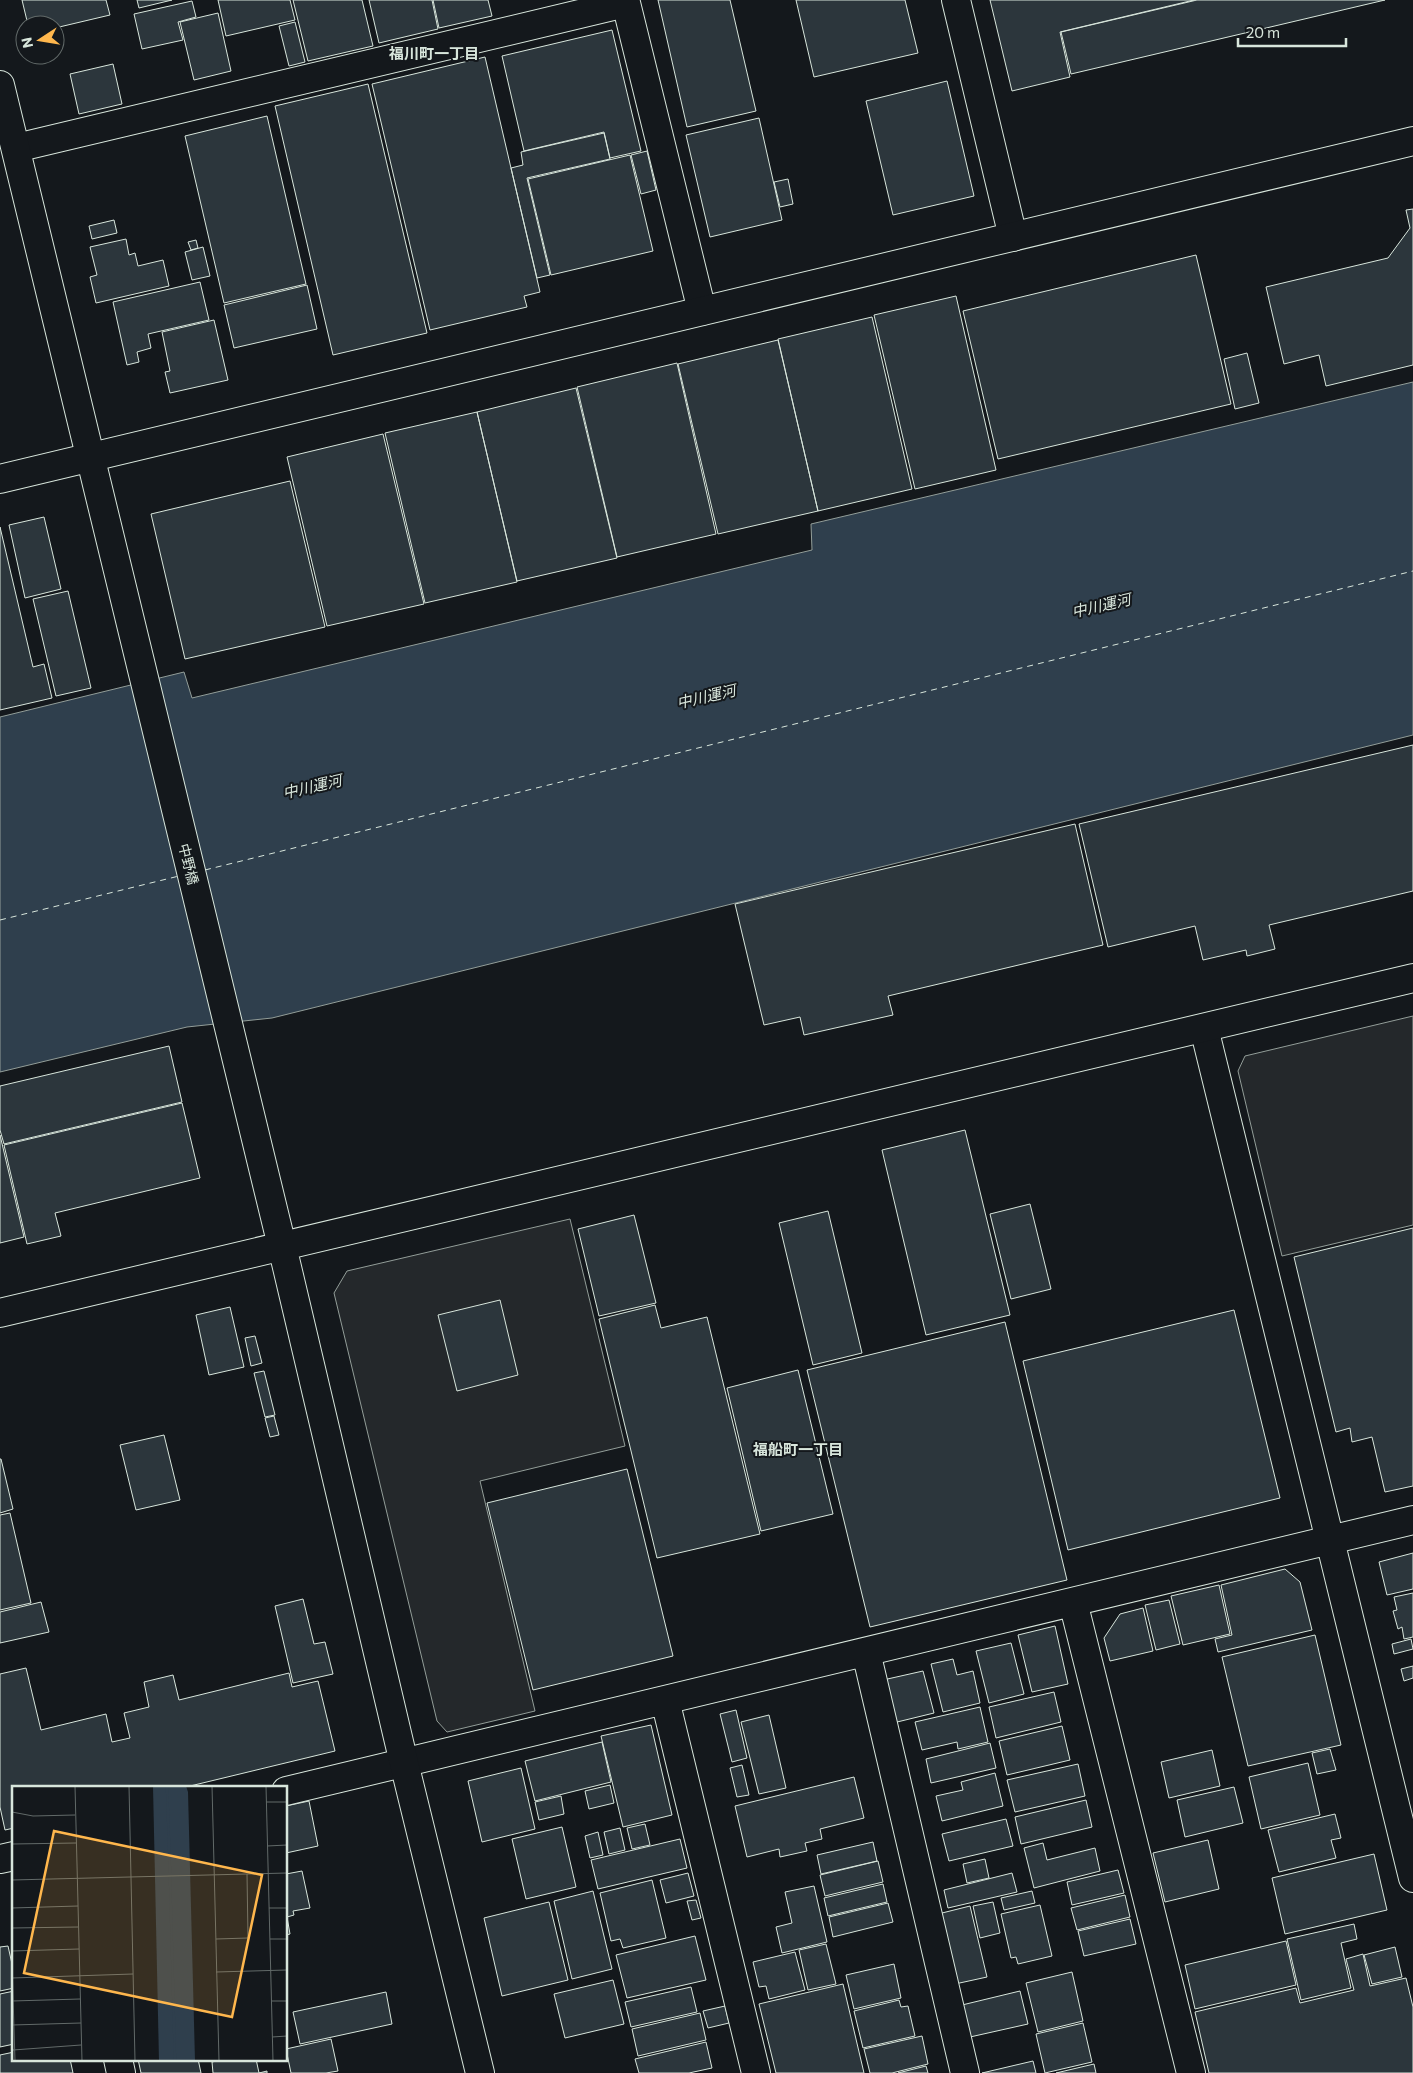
<svg xmlns="http://www.w3.org/2000/svg" width="1413" height="2073" font-family="Commissioner,'Noto Sans JP',sans-serif">
  <style>
    .parking { fill: #24282b; stroke: #939e99 }
    .water { fill: #2f3f4d; stroke: #939e99 }
    .lines { fill: none; stroke-linecap: round; stroke-linejoin: round }
    .ferry { stroke: #d8e6dc; stroke-width: 1; stroke-dasharray: 6 5; stroke-linecap: butt }
    .building { fill: #2c363c; stroke: #d8e6dc }
    .street-casing { stroke: #d8e6dc; stroke-width: 30 }
    .secondary-casing { stroke: #d8e6dc; stroke-width: 30 }
    .street { stroke: #14181c; stroke-width: 28 }
    .secondary { stroke: #14181c; stroke-width: 28 }
    .labels { text-anchor: middle; dominant-baseline: central; stroke-width: 4; stroke-linejoin: round; paint-order: stroke }
    .street-label { font-size: 14px; fill: #d8e6dc; stroke: #14181c }
    .neighbourhood-label { font-size: 15px; font-weight: bold; fill: #d8e6dc; stroke: #14181c }
    .water-label { font-size: 15px; font-style: italic; fill: #d8e6dc; stroke: #14181c }
    .inset-river { fill: none; stroke: #2f3f4d; stroke-width: 2.5 }
    .inset-road { fill: none; stroke: #626a69; stroke-width: 1 }
    .view { fill: #ffb74d; fill-opacity: 0.15; stroke: #ffb74d; stroke-width: 2.5 }
    .inset-edge { fill: none; stroke: #d8e6dc; stroke-width: 2.5 }
  </style>
  <rect width="100%" height="100%" fill="#14181c"/>
  <path class="parking" d="M1413,1016v209l-131,31 -44,-185 7,-15z
    M570,1219l55,227 -145,35 55,230 -88,21 -10,-11 -103,-428 13,-22z"/>
  <path class="water" d="M1413,382v353l-1141,283 -85,9 -187,45v-355l184,-45 8,26 620,-148 -1,-26z"/>
  <g class="lines">
    <path class="ferry" d="M205,870l1208,-299
      M0,920l179,-44"/>
  </g>
  <path class="building" d="M22,0h84l4,15 -55,13v-3h-27z
    M137,0h35l-33,8z
    M218,0h72l5,20 -69,16z
    M293,0h69l11,46 -65,15z
    M369,0h63l6,29 -59,14z
    M433,0h55l4,16 -53,12z
    M658,0h72l26,111 -69,16z
    M796,0h109l13,53 -104,24z
    M990,0h204l-134,32 10,45 -58,14z
    M1197,0h188l-314,74 -10,-42z
    M192,1l4,16 -18,5 5,18 -41,9 -8,-35z
    M218,13l13,58 -37,9 -14,-58z
    M295,22l10,40 -16,4 -10,-40z
    M612,30l29,121 -31,7 -6,-26 -80,19 -22,-95z
    M485,57l55,235 -16,4 3,11 -97,23 -58,-246z
    M113,64l9,40 -43,10 -9,-40z
    M947,81l27,115 -81,19 -27,-114z
    M368,84l59,249 -94,22 -58,-249z
    M267,116l39,168 -82,19 -39,-167z
    M759,118l23,102 -72,17 -24,-102z
    M604,133l6,26 -83,19 23,97 -13,3 -26,-110 12,-3 -2,-13z
    M647,151l9,39 -15,4 -10,-39z
    M630,155l23,96 -102,24 -23,-96z
    M788,179l5,25 -13,3 -6,-25z
    M1413,209v156l-87,21 -7,-31 -35,9 -18,-77 122,-29 22,-30 -4,-18z
    M114,220l3,13 -25,6 -3,-13z
    M126,239l3,16 6,-2 3,13 25,-6 6,26 -73,17 -6,-26 7,-2 -7,-28z
    M196,240l2,8 -7,2 -3,-8z
    M203,247l7,29 -18,4 -7,-28z
    M1196,255l35,149 -233,55 -35,-148z
    M200,282l9,38 -61,14 3,14 -14,4 2,10 -12,3 -14,-63z
    M307,285l10,44 -83,19 -10,-43z
    M956,296l40,174 -81,19 -41,-174z
    M872,317l40,172 -94,22 -40,-172z
    M214,320l14,60 -58,13 -5,-21 5,-1 -8,-39z
    M778,340l40,171 -100,23 -40,-170z
    M1247,353l12,50 -24,6 -11,-50z
    M677,363l39,171 -99,23 -40,-170z
    M576,388l41,170 -100,23 -40,-169z
    M477,412l40,170 -92,21 -40,-170z
    M383,434l41,170 -97,22 -40,-169z
    M290,481l35,146 -140,32 -34,-145z
    M44,517l17,72 -36,9 -16,-73z
    M0,527l33,140 11,-3 8,34 -52,12z
    M68,591l23,97 -35,8 -23,-97z
    M1413,745v146l-144,34 6,24 -28,7 -1,-6 -43,10 -8,-34 -87,21 -29,-123z
    M1075,824l28,121 -215,51 5,19 -89,20 -4,-18 -36,8 -29,-121z
    M169,1046l13,56 -178,42 -4,-14v-44z
    M182,1103l18,75 -145,35 6,23 -34,8 -23,-99z
    M965,1130l45,185 -84,20 -44,-185z
    M0,1135l24,102 -24,6z
    M1030,1204l21,85 -40,10 -21,-85z
    M828,1211l34,142 -49,12 -34,-142z
    M634,1215l22,88 -57,13 -21,-87z
    M1413,1228v258l-28,6 -13,-55 -20,5 -2,-14 -14,4 -42,-175z
    M500,1300l18,75 -61,16 -19,-76z
    M655,1305l6,23 46,-11 53,217 -103,24 -58,-239z
    M230,1307l14,60 -35,8 -13,-60z
    M1234,1310l46,188 -212,52 -45,-189z
    M1005,1322l62,258 -197,47 -63,-257z
    M255,1336l7,27 -11,3 -6,-28z
    M798,1370l35,144 -72,17 -34,-143z
    M264,1371l11,44 -10,2 -11,-44z
    M274,1416l5,19 -9,2 -5,-19z
    M164,1435l16,65 -44,10 -16,-65z
    M0,1459h1l12,50 -13,4z
    M627,1469l46,187 -140,34 -46,-187z
    M10,1513l21,90 -31,7v-95z
    M1413,1553v36l-26,6 -8,-33z
    M1285,1569l15,13 12,48 -94,22 -3,-13 17,-4 -11,-50z
    M1219,1585l11,49 -47,11 -12,-49z
    M1413,1593v44l-9,2 -2,-12 -4,2 -5,-18 4,-1 -3,-13z
    M303,1599l11,45 11,-2 8,32 -40,9 -18,-77z
    M1169,1600l11,44 -24,6 -11,-45z
    M41,1602l8,30 -49,11v-31z
    M1143,1608l10,43 -43,10 -6,-23 16,-24z
    M1055,1626l13,58 -36,8 -14,-57z
    M1315,1635l26,110 -93,21 -26,-109z
    M1411,1639l2,10 -19,5 -2,-10z
    M1011,1643l13,51 -35,9 -13,-52z
    M953,1659l4,16 16,-4 7,32 -37,9 -12,-48z
    M1413,1666v12l-9,3 -3,-12z
    M26,1668l15,62 65,-16 6,28 18,-4 -6,-25 25,-6 -5,-25 29,-7 6,25 110,-27 3,14 26,-6 17,70 -149,36h-172v41l-9,2 -5,-23v-133z
    M923,1671l11,42 -41,10 -10,-43z
    M1054,1692l7,30 -65,16 -7,-31z
    M980,1707l8,35 -30,7 -1,-7 -35,8 -7,-28z
    M736,1710l11,48 -15,4 -12,-48z
    M769,1715l17,73 -27,6 -18,-72z
    M651,1725l21,90 -49,12 -22,-91z
    M1062,1726l8,34 -63,15 -8,-34z
    M602,1742l9,40 -76,19 -10,-40z
    M990,1743l6,25 -65,15 -5,-24z
    M1330,1749l6,21 -19,4 -5,-21z
    M1212,1750l8,36 -51,12 -8,-36z
    M1308,1763l12,52 -59,14 -12,-52z
    M1078,1764l7,32 -70,16 -8,-32z
    M742,1765l7,30 -12,2 -7,-29z
    M521,1768l14,61 -53,13 -14,-61z
    M995,1773l8,33 -61,15 -6,-25 27,-6 -2,-8z
    M854,1777l10,41 -44,11 2,10 -17,4 2,8 -27,6 -1,-8 -32,8 -12,-51z
    M610,1785l4,18 -25,6 -4,-18z
    M1234,1787l9,36 -58,14 -8,-37z
    M561,1796l3,18 -25,6 -4,-18z
    M1086,1800l6,27 -71,17 -6,-27z
    M309,1801l9,45 -32,7v-47z
    M1335,1814l6,24 -10,2 5,18 -57,14 -11,-42z
    M1006,1819l7,27 -64,15 -7,-27z
    M645,1824l5,21 -18,4 -5,-21z
    M562,1827l14,60 -50,12 -14,-60z
    M620,1828l5,22 -16,4 -5,-22z
    M598,1832l5,23 -13,3 -5,-22z
    M680,1839l7,29 -89,21 -7,-29z
    M1208,1840l11,49 -54,13 -12,-49z
    M873,1842l4,19 -56,13 -4,-19z
    M1043,1843l4,17 48,-12 5,23 -66,17 -10,-40z
    M1374,1854l13,56 -102,24 -13,-56z
    M985,1859l4,19 -22,5 -4,-19z
    M878,1861l5,21 -58,14 -5,-21z
    M1118,1870l6,23 -52,12 -5,-23z
    M302,1871l8,37 -17,3 1,4 -7,2 3,17 -4,1v-61z
    M688,1873l6,23 -28,7 -6,-23z
    M1012,1873l5,19 -69,16 -4,-18z
    M652,1880l14,58 -43,10 -3,-9 -9,2 -11,-48z
    M883,1884l4,18 -59,14 -4,-18z
    M814,1886l13,56 -45,11 -6,-26 16,-4 -7,-31z
    M593,1891l19,78 -40,10 -18,-78z
    M1032,1891l3,12 -31,7 -3,-12z
    M1125,1895l5,22 -53,13 -6,-22z
    M696,1900l5,18 -9,2 -5,-19z
    M549,1902l19,78 -66,16 -18,-78z
    M993,1902l7,31 -20,5 -7,-32z
    M888,1903l5,19 -60,15 -4,-20z
    M1040,1905l12,51 -34,8 -2,-7 -5,1 -10,-44z
    M970,1906l17,71 -32,7 -17,-70z
    M1130,1919l6,25 -52,12 -6,-25z
    M1354,1924l3,15 -16,4 10,45 -50,12 -14,-61z
    M695,1936l11,44 -79,18 -11,-43z
    M1286,1941l10,44 -101,24 -10,-44z
    M826,1944l10,40 -28,6 -9,-40z
    M8,1946l6,27v15l-14,3v-44z
    M1395,1947l7,30 -30,7 -8,-29z
    M795,1952l10,38 -36,9 -3,-13 -7,1 -6,-25z
    M1363,1954l7,32 36,-8 7,29v66h-204l-14,-61 101,-24 4,15 54,-13 -8,-31z
    M894,1964l7,34 -47,11 -8,-34z
    M1072,1972l11,49 -45,11 -12,-49z
    M613,1980l11,44 -59,14 -11,-44z
    M843,1984l21,89h-88l-17,-69z
    M691,1987l6,25 -66,15 -6,-25z
    M14,1991v53l-14,3v-53z
    M1020,1991l8,33 -58,13 -8,-32z
    M386,1992l6,32 -92,20 -7,-32z
    M899,2000l2,7 7,-1 7,30 -52,12 -9,-37z
    M725,2006l4,17 -21,5 -5,-17z
    M700,2013l6,27 -68,16 -6,-27z
    M1083,2023l9,39 -47,11 -9,-39z
    M922,2036l6,28 -36,9h-22l-6,-24z
    M331,2039l7,32 -12,2h-35l-5,-24z
    M706,2042l6,26 -23,5h-50l-4,-14z
    M14,2052v7h56l3,14h-73v-18z
    M138,2059h60l3,14h-60z
    M226,2059h30l3,14 8,-2v2h-54l-1,-11z
    M1033,2061l3,12h-54z
    M1094,2064l2,9h-40z
    M926,2066l2,7h-30z"/>
  <g class="lines">
    <defs>
      <path id="street" d="M956,0l57,237
        M16,148l610,-145 76,308
        M1204,1028l209,850
        M1073,1602l118,471
        M866,1652l99,421
        M665,1700l91,373
        M286,1791l1127,-271
        M0,1859l14,-3
        M118,2059l3,14"/>
      <path id="secondary" d="M0,85l282,1161 122,517 76,310
        M0,479l1413,-338
        M0,1313l1413,-335"/>
    </defs>
    <use href="#street" class="street-casing"/>
    <use href="#secondary" class="secondary-casing"/>
    <use href="#street" class="street"/>
    <use href="#secondary" class="secondary"/>
  </g>
  <g class="labels">
    <g class="street-label">
      <text transform="translate(189 864) rotate(76)">中野橋</text>
    </g>
    <g class="neighbourhood-label">
      <text x="434" y="53">福川町一丁目</text>
      <text x="798" y="1449">福船町一丁目</text>
    </g>
    <g class="water-label">
      <text transform="translate(1101 605) rotate(-13)">中川運河</text>
      <text transform="translate(706 696) rotate(-13)">中川運河</text>
      <text transform="translate(312 786) rotate(-13)">中川運河</text>
    </g>
  </g>
  <g transform="translate(12 1786)">
    <rect width="275" height="275" fill="#14181c"/>
    <path d="M141,0h33l2,6 7,269h-36z" fill="#2f3f4d"/>
    <path class="inset-river" d="M155,0l3,87M158,91l5,184"/>
    <path class="inset-road" d="M63,0l7,275M117,0l6,275M200,0l7,275M254,0l7,275M254,16h21M0,26l21,4 42,-1M0,58l64,-1M255,60l20,-1M0,94l275,-7M0,122l66,-2M257,122h18M0,142l66,-1M204,153l32,-1 -1,-64M258,153h17M0,165l67,-2M0,177l3,98M204,186l71,-2M0,192l121,-4M0,215l68,-2M259,215h16M0,239l69,-2M260,251l15,-1M1,264l68,-5"/>
    <path class="view" d="M42,45l208,44 -30,142 -208,-44z"/>
    <rect width="275" height="275" class="inset-edge"/>
  </g>
  <g transform="translate(40 40) rotate(258)"><circle r="24" fill="#14181c" stroke="#626a69"/>
  <path d="M0-4L9 19L0 12L-9 19Z" fill="#ffb74d"/>
  <text y="-8" font-size="14" font-weight="bold" text-anchor="middle" fill="#d8e6dc">N</text>
  </g>
  <path d="M1238 38v8h108v-8" fill="none" stroke="#d8e6dc" stroke-width="2.5"/>
  <text x="1246" y="38" font-size="15" fill="#d8e6dc" stroke="#14181c" stroke-width="4" paint-order="stroke">20 m</text>
</svg>
